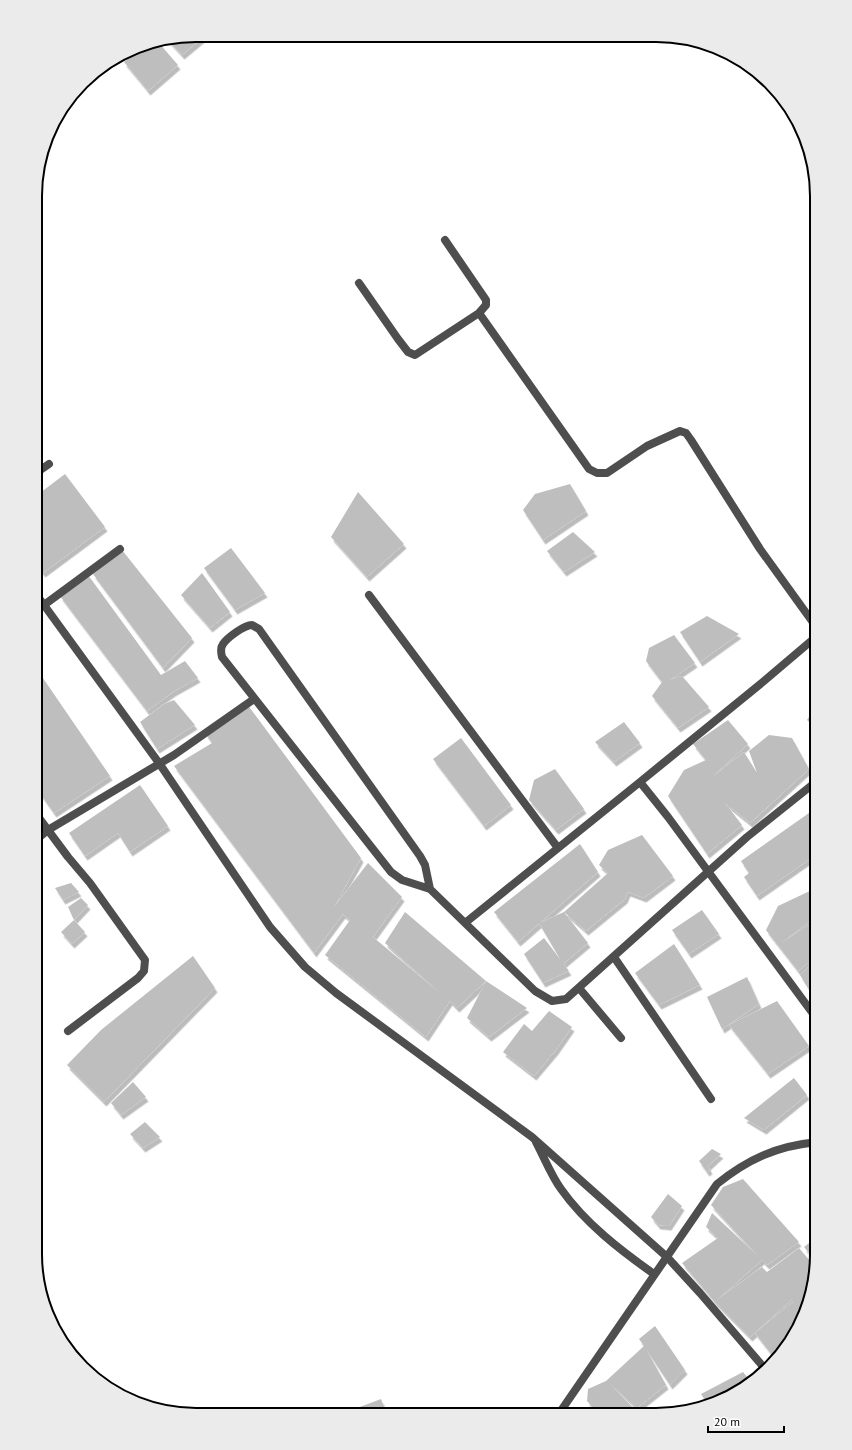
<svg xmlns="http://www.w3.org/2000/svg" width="852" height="1450" font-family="'PT Sans',sans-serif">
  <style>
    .building { fill: #bebebe; filter: url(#shadow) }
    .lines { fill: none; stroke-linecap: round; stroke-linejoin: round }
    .minor { stroke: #4e4e4e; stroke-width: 8 }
    .tertiary { stroke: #4e4e4e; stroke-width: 8 }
    .rim { fill: none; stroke: #000; stroke-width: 2 }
  </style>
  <defs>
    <filter id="shadow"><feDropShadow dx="2.5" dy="4.5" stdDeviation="0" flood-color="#0004"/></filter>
  </defs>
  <rect width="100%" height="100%" fill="#fff"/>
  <path class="building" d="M196,35h10l-24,20 -14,-15z
    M158,42l20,23 -30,26 -24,-29 18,-16z
    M65,474l40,53 -62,46 -7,-9v-68z
    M570,484l16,27 -43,29 -20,-30 12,-16z
    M358,492l46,52 -37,33 -36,-40z
    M573,532l22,20 -31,20 -17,-21z
    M231,548l34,45 -30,17 -31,-42z
    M122,550l70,88 -29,30 -70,-94z
    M202,573l28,39 -20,16 -29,-33z
    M88,575l73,100 24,-14 13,17 -25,14 -26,19 -87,-115z
    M707,616l32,18 -39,28 -20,-30z
    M674,635l21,28 -25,17 12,-4 27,31 -31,21 -26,-32 10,-14 -16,-21 3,-13z
    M36,668l74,108 -56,37 -18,-25z
    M174,700l21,25 -38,24 -17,-27 24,-18z
    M247,704l114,154 -27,49 34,-44 34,34 -29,40 68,57 -56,-51 20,-31 81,69 -29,27 -7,-7 -24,36 -101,-82 25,-35 -7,-6 -29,39 -140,-187 38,-23 -7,-10z
    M817,705v24l-10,-9z
    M728,720l20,24 -37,34 33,-26 13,21 -8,-22 20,-16 23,3 17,31 -59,54 -25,-20 17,22 -35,29 -39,-58 16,-26 22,-10 -13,-16z
    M624,722l16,21 -26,19 -19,-20z
    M461,738l50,67 -27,21 -51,-67z
    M555,769l29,40 -28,21 -27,-30 5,-20z
    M140,785l28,41 -38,26 -12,-19 -33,23 -16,-23z
    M809,813l8,11v30l-60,42 -13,-19 5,-4 -8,-12z
    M642,835l31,41 -29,22 -16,-6 -3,7 -39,32 -22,-19 44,-39 -9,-8 9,-15z
    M580,844l18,28 -80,70 -24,-30z
    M71,883l8,9 -16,8 -8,-12z
    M814,889l3,5v22l-36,27 36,-23v36l-19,15 -32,-41 12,-24z
    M81,898l7,7 -14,15 -6,-13z
    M702,910l17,24 -30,20 -17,-24z
    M564,912l24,31 -25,21 -24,-41z
    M74,920l11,12 -13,12 -11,-12z
    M544,938l25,33 -26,12 -19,-29z
    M674,944l26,41 -41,20 -24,-32z
    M193,956l22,32 -111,114 -37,-37 34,-35z
    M817,959v34l-4,3 -13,-21z
    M747,977l12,27 -37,25 -15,-32z
    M486,981l41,27 -38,29 -22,-19z
    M777,1001l32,45 -41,28 -39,-49z
    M549,1011l23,16 -16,23 -22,26 -31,-24 21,-28 8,7z
    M794,1078l13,17 -43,35 -20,-12z
    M133,1082l13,15 -25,18 -10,-12z
    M145,1122l15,15 -17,11 -13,-14z
    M712,1149l9,5 -13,12 2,4 -3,2 -8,-11z
    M743,1179l56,63 -32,23 -5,-5 -45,40 45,-33 5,5 32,-24 17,20 -8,38 -24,46 -8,8 -21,-27 38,-31 -2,-2 -41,37 -35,-35 -33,-39 36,-25 -12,-11 6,-14 46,43 -47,-51 12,-18z
    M668,1194l14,12 -13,20 -11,-1 -7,-8z
    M817,1237v26l-13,-16z
    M655,1326l30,44 -15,15 -24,-36 20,36 -29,23 -27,-24 30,31h-40l-13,-14 1,-12 18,-8 38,-35 -5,-7z
    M743,1372l9,11 -34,20 -10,2 -7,-11z
    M381,1399l6,15h-46z"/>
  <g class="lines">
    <path class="minor" d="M445,240l41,60v5l-7,8 110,156 8,4h10l40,-27 33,-15 6,2 5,7 69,109 57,79
      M359,283l39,56 10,13 7,3 64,-42
      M36,473l13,-9
      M36,594l123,169 111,164 35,40 31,26 196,144 135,120 33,36 66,77
      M369,595l189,253
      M44,605l76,-56
      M36,814l32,43 22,26 55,77 -1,11 -6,7 -70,53
      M36,840l12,-10 126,-75 80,-56
      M430,889l-28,-9 -11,-8 -169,-215c-1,-4 -2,-9 1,-13 4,-6 21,-19 29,-19l7,4 161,227 5,9 5,24 105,102 17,10 14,-2 181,-162 70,-56
      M465,923l175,-141
      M614,957l97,142
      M579,988l42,50
      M817,1019l-149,-202 -28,-35 124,-101 53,-45
      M536,1142c8,15 15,33 25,47 24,34 59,61 93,85"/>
    <path class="tertiary" d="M558,1415l159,-231c31,-25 60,-38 100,-42"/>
  </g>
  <path d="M0 0H852V1450H0ZM196 42H656A154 154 0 0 1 810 196V1254A154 154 0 0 1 656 1408H196A154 154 0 0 1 42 1254V196A154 154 0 0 1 196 42Z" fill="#ebebeb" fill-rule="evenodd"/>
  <path class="rim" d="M196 42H656A154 154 0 0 1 810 196V1254A154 154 0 0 1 656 1408H196A154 154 0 0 1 42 1254V196A154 154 0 0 1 196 42Z"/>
  <path d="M708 1426v6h76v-6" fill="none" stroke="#000000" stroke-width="2"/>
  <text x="714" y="1426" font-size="12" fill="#000000" stroke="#ffffff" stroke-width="3" paint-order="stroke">20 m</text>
</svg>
